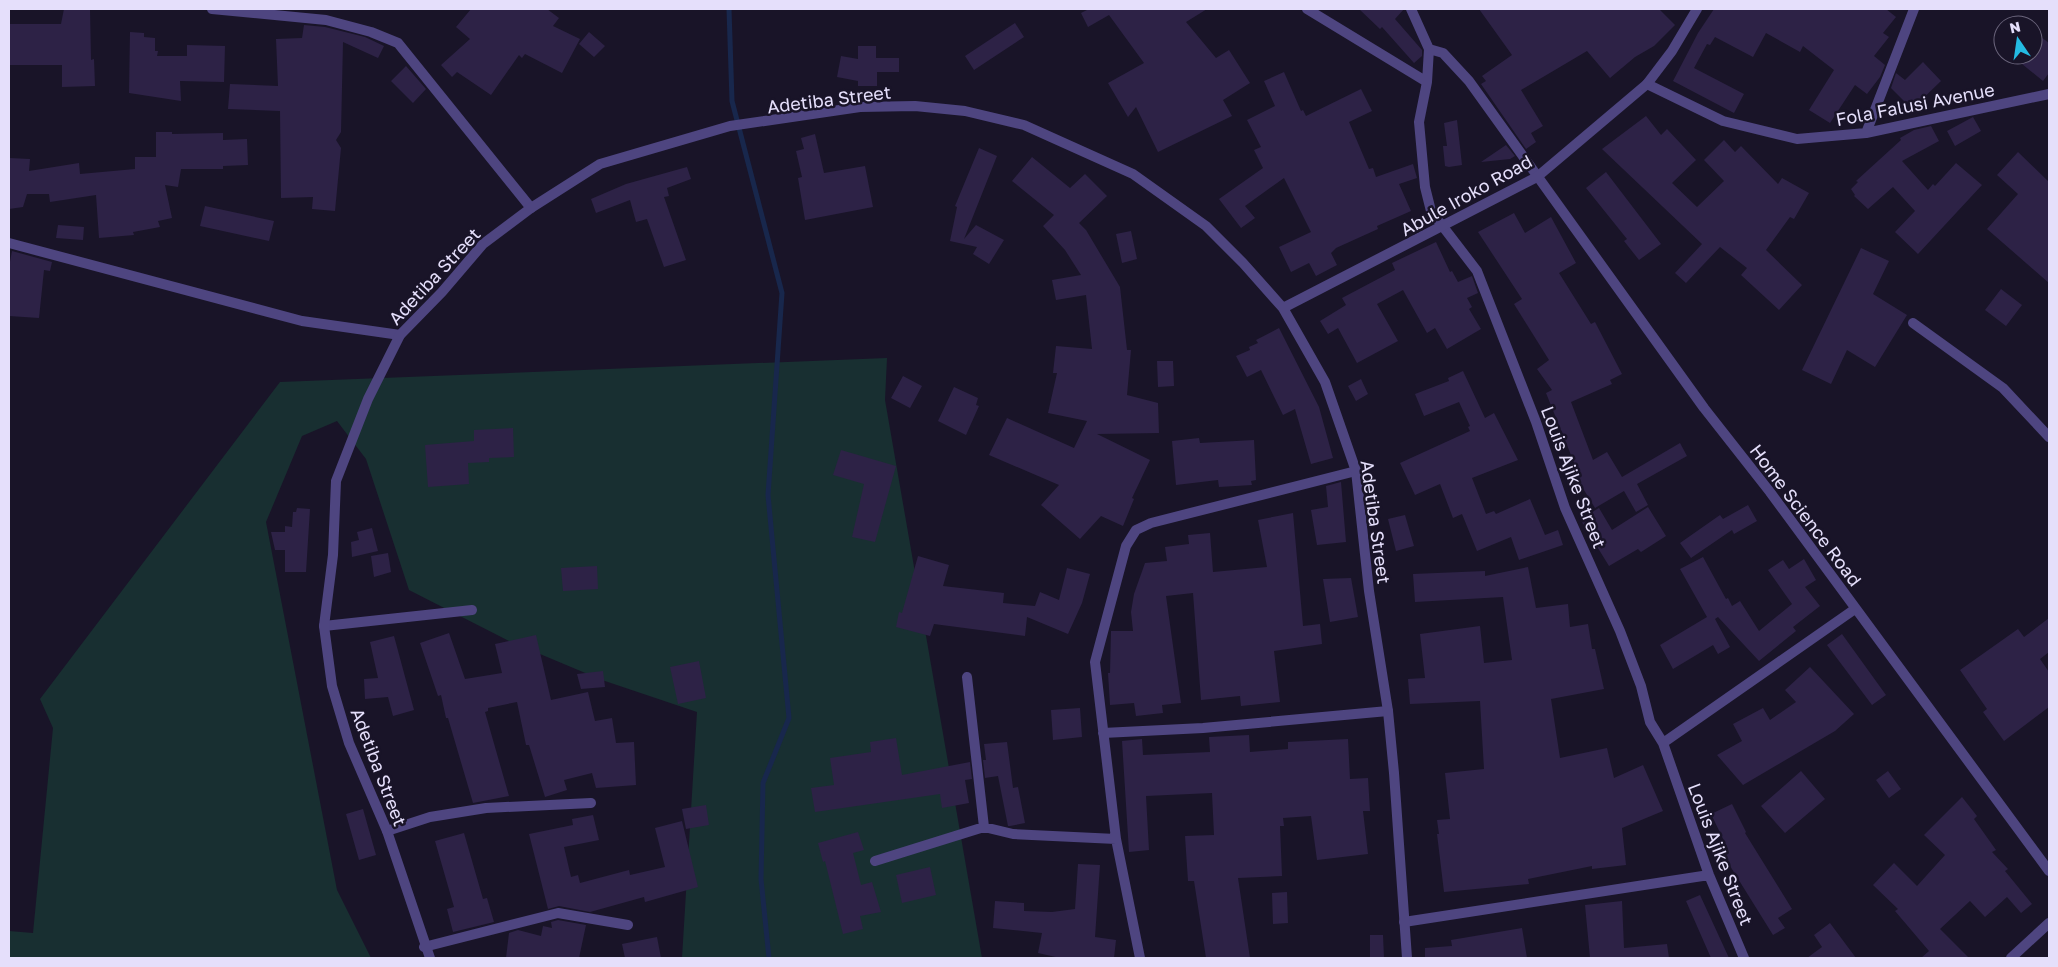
<svg xmlns="http://www.w3.org/2000/svg" width="2058" height="967" font-family="'Golos Text',sans-serif">
  <style>
    .green { fill: #182f31 }
    .lines { fill: none; stroke-linecap: round; stroke-linejoin: round }
    .stream { stroke: #18274c; stroke-width: 5 }
    .building { fill: #2d2246 }
    .minor { stroke: #4e4580; stroke-width: 10 }
    .tertiary { stroke: #4e4580; stroke-width: 10 }
    .labels { text-anchor: middle; dominant-baseline: central; stroke-width: 5; stroke-linejoin: round; paint-order: stroke }
    .street-label { font-size: 18px; fill: #e5dffb; stroke: #191428 }
  </style>
  <rect width="100%" height="100%" fill="#191428"/>
  <path class="green" d="M887,358l-2,42 97,558h-300l15,-246 -95,-32 -93,-39 -100,-51 -43,-131 -29,-38 -35,15 -36,86 71,368 34,68h-362v-27l24,2 20,-205 -13,-29 240,-317z"/>
  <g class="lines">
    <path class="stream" d="M729,9l3,92 50,192 -14,202 21,223 -26,65 -2,96 8,79"/>
  </g>
  <path class="building" d="M64,9h26l1,51 3,-1 1,27 -33,1v-22h-53v-41h52z
    M471,9h76l12,9 -6,8 27,13 -18,34 -37,-19 -3,4 -3,-3 -28,40 -34,-23 -5,5 -11,-12 29,-26 -14,-12z
    M1089,9h118l-21,13 30,36 13,-8 21,33 -27,17 9,16 -74,36 -22,-45 -8,10 -20,-34 36,-20 -35,-48 -21,12 -7,-14z
    M1359,9h45l-9,10 27,31v6l-8,7 -32,-36 -2,2z
    M1479,9h180l16,16 -21,21 -19,11 -25,21 -23,-27 -66,39 22,36 -12,7 5,9 -10,7 -45,-65 5,-3 -4,-5 30,-21z
    M1714,9h172l10,8 -13,16 6,4 -15,19 11,9 -5,12 -13,17 -12,-9 -25,38 -21,-13 25,-40 -31,-24 -3,6 -34,-19 -13,24 -38,-20 -5,8 -3,-1 -13,24 50,26 -10,19 -61,-32 25,-48z
    M1015,23l9,14 -50,33 -9,-14z
    M304,25l21,2 40,10 19,9 -6,12 -35,-16 -2,90 -5,8 5,8 -6,63 -23,-2 1,-12 -32,1 -1,-87 -52,-2 2,-25 48,2 -2,-47 26,-1z
    M2033,31l16,12v30l-6,8 -32,-26h22z
    M130,32l14,1v4l11,1v13h3l-1,5h30v-11l38,1 -1,36 -44,-1 1,20 -52,-8z
    M589,32l16,14 -11,11 -15,-13z
    M858,46h18v12h23v14h-22v14h-19v-5l-21,-4 4,-21 17,3z
    M1923,62l18,19 -29,28 -21,-21 5,-15 9,7z
    M406,66l20,23 -13,14 -22,-22z
    M1284,72l17,39 2,-1 3,6 55,-27 11,22 -23,11 20,47 4,-1 3,9 37,-13 4,14 -18,6 12,27 -34,15 1,3 -42,19 -5,5 6,12 -21,11 -7,-13 -18,9 -12,-25 32,-15 -27,-54 -39,28 10,12 -14,10 -22,-29 44,-31 -9,-18 7,-3 -14,-27 28,-14 -11,-25z
    M1646,116l15,19 6,-6 29,31 -24,23 25,24 27,-26 -20,-21 20,-20 11,12 6,-6 37,38 4,-6 27,15 -15,26 -4,-2 -24,33 36,35 -23,25 -38,-35 6,-7 -27,-21 -34,36 -11,-10 27,-29 -100,-95z
    M1973,117l8,14 -26,15 -8,-15z
    M1457,120l5,45 -13,2 -4,-1 -2,-20h4l-3,-23z
    M1931,126l8,15 -37,20 26,29 5,-6 2,2 21,-23 26,22 -64,69 -23,-22 20,-21 -22,-24 -25,22 -14,-13 1,-1 -4,-6 7,-7 -2,-1 45,-41 -1,-2 14,-8z
    M156,132h16v2l51,-1v7l24,-1 1,26 -25,1v3h-42l-3,18 -13,-2 7,33 -14,3 2,6 -27,5 1,3 -35,3 -3,-43 -46,7 -1,-8h-22l-4,13 -14,2v-51l21,1 -1,12 50,-8 1,11 55,-5v-12h21z
    M815,134l9,39 41,-7 8,41 -68,13 -7,-42 4,-1 -6,-26 8,-2 -3,-11z
    M1506,145l9,11 -5,3 -29,3z
    M979,148l18,8 -33,83 12,-14 28,15 -15,24 -16,-10 4,-7 -27,-6 7,-34 -2,-1z
    M2018,152l31,30v101l-62,-54 31,-35 -21,-19z
    M1032,157l38,31 15,-14 22,22 -28,27 7,7 34,57 7,63h4l-4,45 31,8 1,30 -62,1 53,26 -18,38 2,1 -11,27 -22,-10 -21,23 -39,-34 18,-20 -70,-30 18,-37 67,30 13,-27 -39,-8 9,-40h-4l3,-27 36,3 -6,-54 -30,5 -4,-20 29,-5 -16,-25 -22,-24 11,-11 -42,-34z
    M687,167l4,12 -24,9 2,8 -5,1 22,63 -22,7 -17,-48 -11,3 -6,-22 -34,13 -5,-14 35,-15z
    M1606,172l55,72 -22,16 -15,-19 3,-2 -41,-51z
    M205,206l69,15 -5,20 -69,-15z
    M1514,213l11,20 26,-16 25,46 -17,10 32,51 4,-2 27,52 -12,6 2,4 -41,18 22,58 14,-8 15,25 58,-34 7,13 -50,28 11,21 -12,7 -12,-21 -29,17 -22,-36 4,-2 -31,-77 6,-3 -15,-21 12,-9 -35,-56 8,-5 -44,-67z
    M58,225l26,2 -1,13 -27,-2z
    M1131,231l6,28 -15,4 -6,-29z
    M1436,242l14,30 2,-1 6,11 14,-6 6,17 -11,5 5,9 -3,2 12,20 -34,20 -12,-21 -8,5 -24,-43 -26,14 21,37 -41,22 -19,-35 -10,6 -8,-13 26,-16 -4,-7 53,-28 -3,-7z
    M1861,248l28,13 -16,33 34,21 -32,52 -28,-17 -16,34 -29,-14z
    M12,251l40,11 -2,9 -6,-1 -5,48 -30,-2v-49z
    M2001,289l21,16 -16,21 -21,-16z
    M1279,328l40,79 14,51 -22,6 -16,-55 -12,6 -22,-45 -14,7 -11,-21 14,-6 -1,-3 9,-4 -2,-3z
    M1157,361h16l1,25 -16,1z
    M1463,371l22,47 9,-5 24,47 -46,18 14,36 8,-3 2,3 34,-15 15,36 13,-5 5,15 -44,15 -8,-23 -34,14 -15,-37 -9,4 -13,-34 -25,11 -15,-32 70,-32 -2,-4 2,-1 -11,-24 -35,14 -9,-22 34,-13 -1,-3z
    M903,376l19,10 -12,22 -19,-10z
    M1361,379l7,15 -12,7 -8,-15z
    M954,387l24,11 -2,7 3,1 -13,29 -28,-14z
    M513,428l1,29 -25,1v4l-21,1 1,21 -41,3 -3,-42 49,-4v-11z
    M1199,438l1,5 54,-3 2,40 -5,1 1,4 -33,2 -1,-7 -42,5 -4,-44z
    M841,450l55,16 -21,76 -23,-5 12,-53 -31,-9z
    M1341,482l5,60 -29,3 -6,-35 17,-3 -2,-21z
    M1748,505l9,16 -23,13 -2,-4 -41,28 -11,-15 40,-28 3,4z
    M1648,507l18,29 -25,16 -3,-3 -29,17 -29,-47 19,-11 13,22z
    M297,508l13,1 -4,63h-21v-22h-10l-4,-18h14v-6l7,1 1,-15h3z
    M1293,513l10,113 17,-2 2,20 -48,7 6,51 -39,4 -1,-10 -39,4 -8,-107 -27,3 15,107 -19,2 1,8 -27,3 -2,-13 -24,2 -2,-32h2l1,-42h22l-2,-19 3,-18 11,-31 22,-2 -2,-14 24,-3 -1,-9 22,-2 3,39 54,-5 -9,-47z
    M1405,515l9,31 -18,5 -8,-32z
    M372,528l6,23 -26,6 -1,-15 8,-2 -2,-8z
    M388,553l3,19 -17,5 -3,-21z
    M918,556l31,9 -6,21 61,7 -1,10 32,3 5,-14 19,8 8,-32 23,6 -8,29 -14,31 -41,-17 -2,19 -91,-12 -4,12 -34,-9 3,-15 3,1z
    M1703,557l23,42 2,-1 4,8 8,-5 19,30 33,-27 -24,-34 15,-10 6,9 15,-10 12,21 -11,7 15,19 -27,21 3,4 -37,30 -41,-44 -3,2 15,28 -12,7 -5,-9 -40,24 -13,-24 47,-28 -27,-48z
    M597,566l1,23 -35,2 -2,-23z
    M1528,567l8,41 32,-4 2,23 18,-3 4,25h3l9,40 -53,10 9,59 47,-10 7,30 29,-13 20,46 -41,17 4,37 -34,4v-3l-64,13 1,5 -85,8 -7,-58h2l-2,-14 13,-1 -5,-46 39,-4 -4,-68 -70,3 -2,-25 17,-1 -5,-44 60,-8 4,37 28,-3 -9,-63 -88,5 -2,-28 72,-3v5z
    M1351,578l7,39 -28,5 -7,-43z
    M2049,618v34l-9,7 9,13v35l-45,34 -21,-29 4,-3 -27,-39 58,-41 6,8z
    M449,633l16,46 37,-6 -7,-29 41,-9 15,65 37,-8 7,29 17,-3 4,25 18,-1 2,43 -40,3 -4,-15 -28,7 3,10 -22,7 -16,-52h-3l-9,-43 -29,6v3l-3,1 24,84 -36,7 -25,-85h-2l-5,-23 -3,1 -18,-53z
    M1842,634l44,61 -14,10 -45,-60z
    M394,636l20,74 -21,6 -5,-19 -23,2 -1,-20 14,-1 -8,-36z
    M699,661l7,37 -28,6 -8,-37z
    M1810,667l44,47 -19,17 -92,54 -26,-30 25,-14 -9,-17 30,-16 7,12 26,-18 -11,-12z
    M603,671l2,16 -24,2 -4,-15z
    M1080,708l2,29 -29,3 -2,-30z
    M1249,735l1,17 38,-3v-7l60,-3 2,40 18,-1 2,33h-7l5,43 -51,6 -6,-44 -28,2 1,8h-4l2,50 -44,2 12,80h-44l-12,-77h-6l-3,-45 29,-1 -2,-42 -66,3 3,54 -20,2 -7,-111 20,-2 1,16 67,-3 -1,-15z
    M896,738l6,37 68,-13 2,17 -7,1 4,23 -27,5 -2,-14 -125,18 -4,-24 23,-3 -4,-27 41,-6 -1,-10z
    M1007,742l6,46 5,-1 7,36 -15,3h-2l-10,-50 -13,2 -2,-18h3l-2,-16z
    M1801,771l24,28 -40,34 -24,-27z
    M1888,771l13,18 -12,9 -13,-18z
    M1962,797l15,19 -3,3 22,31 -4,2 16,17 -3,2 27,33 -11,9 -14,-16 -22,20 -15,-16 -30,28 29,29h-48l8,-7 -34,-40 3,-2 -25,-24 21,-22 23,23 28,-31 -21,-20z
    M1732,804l14,28 -1,1 47,76 -14,9 7,10 -12,7 -51,-82 6,-4 -17,-35z
    M706,805l3,20 -23,4 -4,-20z
    M363,809l13,46 -17,5 -13,-46z
    M593,815l6,25 -35,7 7,30 7,-2 2,8 49,-13 1,5 35,-8 -10,-39 27,-7 16,66 -53,15 -1,-5 -54,15 -31,-6 -11,3 -19,-75 44,-9 -1,-6z
    M858,832l6,18 -11,3 8,32 11,-3 9,30 -21,4 3,13 -20,5 -18,-73 -2,1 -5,-19z
    M464,833l19,66 4,-1 7,24 -41,10 -6,-23 7,-2 -19,-66z
    M1078,864l22,1 -5,72 21,3 -2,18h-54l-22,-5 4,-20 -49,-5 2,-27 29,2v8l28,1 23,-3z
    M930,867l6,28 -34,8 -6,-28z
    M1287,892l1,31 -15,1 -1,-31z
    M1700,895l29,63h-18l-25,-57z
    M1622,901l2,47 43,-4 2,14h-79l-5,-53z
    M558,920l28,5 -7,33h-73l3,-25 9,-3 23,6 2,-10 9,2 -1,-6z
    M1830,923l26,35h-49l15,-11 -8,-12z
    M1522,928l5,30h-102v-10l27,-2 -1,-6z
    M1370,935h13l1,23h-14z
    M657,937l4,21h-36l-3,-14z"/>
  <g class="lines">
    <path class="minor" d="M212,9l114,11 45,12 27,11 133,165
      M1307,9l120,73
      M1411,9l18,40 -2,33 -8,40 6,65 6,24 46,60 59,151 29,86 55,123 21,55 9,36 13,21 46,132 35,83
      M1429,49l14,4 26,28 235,327 66,84 279,379
      M1647,84l76,37 74,18 69,-6 183,-39
      M1866,133l48,-124
      M9,243l293,78 98,14
      M1913,323l90,65 46,49
      M324,626l148,-16
      M967,677l17,150
      M1103,733l100,-5 185,-17
      M1663,743l192,-134
      M387,831l43,-14 56,-9 105,-5
      M875,861l109,-34 29,7 103,5
      M1404,922l305,-47
      M424,947l134,-34 70,12
      M1140,958l-24,-119 -21,-177 31,-116 10,-16 15,-7 205,-52
      M2011,958l38,-35"/>
    <path class="tertiary" d="M1283,308l254,-131 110,-93 25,-33 25,-42
      M430,958l-43,-127 -38,-88 -17,-57 -8,-60 9,-71 3,-74 32,-82 32,-64 42,-43 41,-48 48,-36 69,-44 130,-38 130,-19 55,-1 50,5 59,14 109,49 73,52 37,37 40,45 42,74 31,89 13,120 19,120 6,62 13,185"/>
  </g>
  <g class="labels">
    <g class="street-label">
      <text transform="translate(829 99) rotate(-7)">Adetiba Street</text>
      <text transform="translate(1915 104) rotate(-11)">Fola Falusi Avenue</text>
      <text transform="translate(1466 195) rotate(-29)">Abule Iroko Road</text>
      <text transform="translate(434 276) rotate(-47)">Adetiba Street</text>
      <text transform="translate(1574 477) rotate(69)">Louis Ajike Street</text>
      <text transform="translate(1806 515) rotate(53)">Home Science Road</text>
      <text transform="translate(1376 522) rotate(82)">Adetiba Street</text>
      <text transform="translate(379 767) rotate(69)">Adetiba Street</text>
      <text transform="translate(1721 854) rotate(69)">Louis Ajike Street</text>
    </g>
  </g>
  <rect width="2058" height="967" fill="none" stroke="#e5dffb" stroke-width="20"/>
  <g transform="translate(2018 40) rotate(347)"><circle r="24" fill="#191428" stroke="#6b657c"/>
  <path d="M0-4L9 19L0 12L-9 19Z" fill="#24bbe2"/>
  <text y="-8" font-size="14" font-weight="bold" text-anchor="middle" fill="#e5dffb">N</text>
  </g>
</svg>
